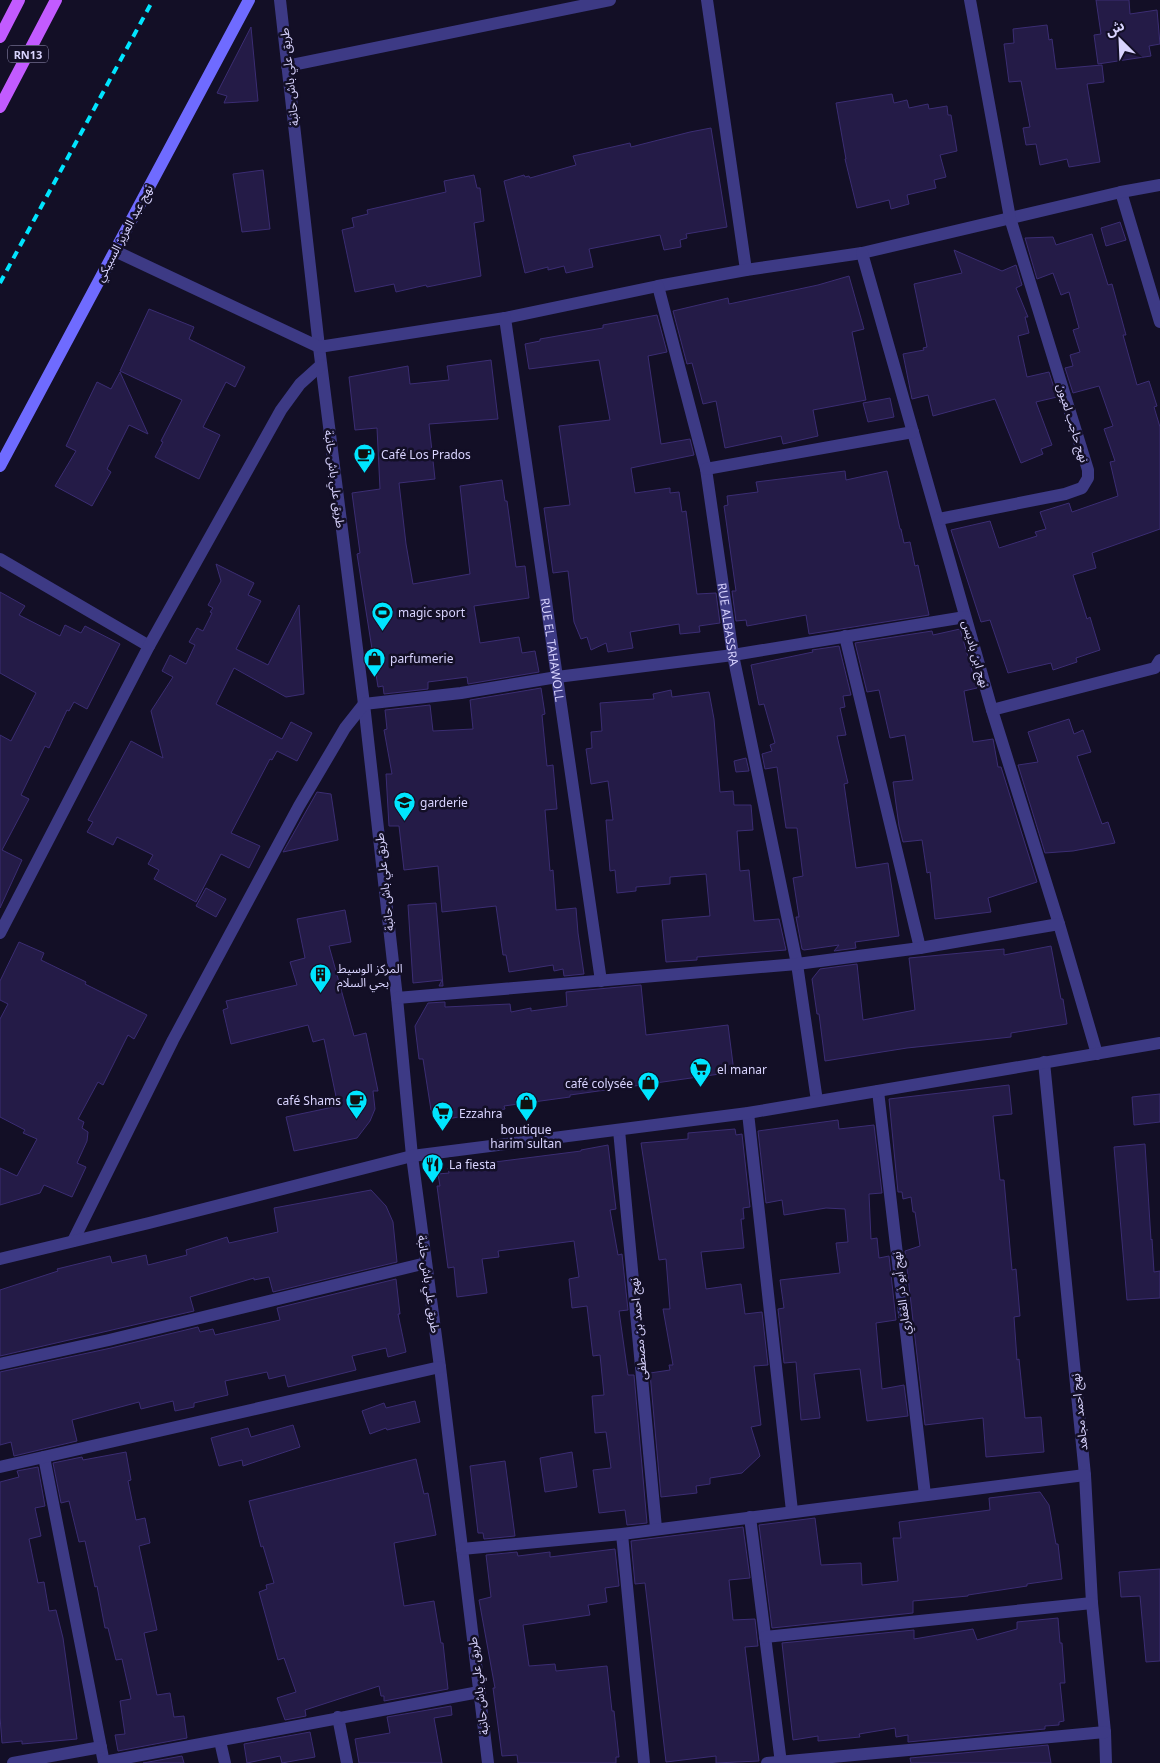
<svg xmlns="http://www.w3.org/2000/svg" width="1160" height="1763" font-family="'Noto Sans','Noto Sans Arabic',sans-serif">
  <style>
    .building { fill: #241b47; stroke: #3b2d73 }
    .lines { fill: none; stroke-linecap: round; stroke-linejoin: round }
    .lane { stroke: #3d3a85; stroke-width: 12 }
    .street { stroke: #3d3a85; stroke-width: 12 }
    .secondary { stroke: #6f6bff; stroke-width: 12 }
    .primary { stroke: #c25bff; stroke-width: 12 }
    .rail { stroke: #00e5ff; stroke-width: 4; stroke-dasharray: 8 6; stroke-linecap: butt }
    .labels { text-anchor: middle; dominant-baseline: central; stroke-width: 5; stroke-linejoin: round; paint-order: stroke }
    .shield { fill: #130f26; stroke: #9e99be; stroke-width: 1 }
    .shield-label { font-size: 11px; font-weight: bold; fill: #d9d4ff }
    .street-label { font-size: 12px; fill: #d9d4ff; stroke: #130f26 }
    .poi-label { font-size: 12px; fill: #d9d4ff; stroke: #130f26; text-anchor: start }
  </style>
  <rect width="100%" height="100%" fill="#130f26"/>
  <path class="building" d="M1096,0h33l1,14 27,-4 3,34 -11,2 2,10 -53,8 -4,-29 7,-1z
    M1047,25l2,15 3,-1 4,30 46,-4 2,17 -17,2 13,78 -31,5 -2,-8 -27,6 -4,-21 -10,1 -3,-17 7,-1 -9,-46 -12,1 -5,-38 10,-1 -1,-14z
    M251,27l7,74 -34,2 3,-7 -10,-3z
    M892,94l2,9 13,-3 2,8 19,-4 1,5 18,-3 1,9h3l6,36 -17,4 6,22 -12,3 2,8 -29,7 2,9 -18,5 -2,-9 -32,8 -12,-49h1l-10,-56z
    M711,128l16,99 -41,7 1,4 -7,2 1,7 -17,3 -4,-15 -71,14 4,18 -27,6 -2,-7 -16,4v-3l-23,6 -21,-92 20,-6 1,2 4,-1 1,2 46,-13 -3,-9 57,-13 1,4 59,-15z
    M263,170l7,59 -28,3 -9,-58z
    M474,175l3,13h3l4,33 -10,2 7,53 -54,11 -1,-2 -30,7 -2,-8 -39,8 -13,-62 12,-3 -2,-9 16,-4 -1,-4 79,-18 -2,-11z
    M1120,222l6,18 -20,6 -5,-18z
    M1092,234l16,51 4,-1 14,51h-3l14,50 12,-4 8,25 -3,1 6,20v102l-68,24 4,15 -23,7 14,44 3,-2 10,33 -24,8 1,4 -24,8 -2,-7 -43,10 -18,-53 -9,2 -30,-92 39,-9 9,27 38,-12 -2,-4 11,-3 -6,-17 29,-9 3,9 46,-16 -8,-34 5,-1 -11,-32 9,-3 -14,-40 -26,7 -8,-25 8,-2 -3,-11 10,-3 -7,-22 6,-2 -10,-36 -8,3 -8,-22 -16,6 -12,-41 28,-1 3,8z
    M954,250l48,21 14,-6 6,20 -6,3 12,29h-3l4,16 -11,3 9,41 22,-5 8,25 -21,5 16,43 -11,4 2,5 -22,9 -26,-64 -62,17 -5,-21 -16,4 -9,-45 21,-4 -1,-2 4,-1 -13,-63 48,-11z
    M849,276l15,53 -12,3 14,68 -53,10 5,26 -35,8 -2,-8 -56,12 -9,-47 -13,3 -11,-41 -5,1 -14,-53 55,-13 1,6 89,-19z
    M149,309l45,18 -5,12 56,28 -10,20 -9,-5 -23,45 17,8 -21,44 -44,-22 8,-15 -2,-1 21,-41 -62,-29z
    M657,315l10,37 -19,4 13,88 29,-5 4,16 -63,13 4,25 35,-5v5l9,-1 3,20 4,-1 11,83 19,-1 4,30 -21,3 1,6 -20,2 -1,-10 -49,8 3,16 -25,4 -2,-9 -15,7 -4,-13 -6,2 -7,-17 -6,-51 -15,2 -9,-65 26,-3 -11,-79 51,-6 -11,-60 -70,9 -4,-25 15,-3v-2l63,-11v-3z
    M491,360l7,59 -69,5 6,55 -36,4 7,61 7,40 57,-10 -10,-88 42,-6 3,21h2l9,66 9,-1 4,32 -55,8 6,37 39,-6 3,16 13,-2 4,21 -71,12 -1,-7 -39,5v7l-44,5 -1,-8 -5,1 -21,-133 3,-1 -8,-60 28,-4 -3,-61 -22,2 -6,-53 59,-11 2,18 39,-4 -2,-14z
    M120,372l28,62 -19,-9 -22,44 4,3 -19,34 -37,-20 21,-35 -10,-5 31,-64 14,7z
    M890,398l4,19 -26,5 -5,-19z
    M845,471l1,9 41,-9 13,58h1l3,14 6,-1 5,24 3,-1 11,50 -120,19 -3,-19 -59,11 -1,-6 -10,1 -4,-30h4l-12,-85 4,-1 -1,-9 31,-4 -2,-10z
    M216,564l38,19 -6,12 13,6 -25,48 32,16 31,-60 5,89 -18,3 -52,-29 -18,36 66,35 9,-17 21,11 -15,28 -20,-10 -5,9 -2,-1 -39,74 29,13 -11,22 -28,-14 -25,48 -42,-23 5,-9 -11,-6 5,-9 -36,-18 -4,8 -26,-13 6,-10 -5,-2 43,-79 32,17 -12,-47 22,-34 -11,-6 8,-16 16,9 9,-19 -6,-3 8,-14 6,3 9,-18 -2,-1 3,-4 -5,-3 13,-24z
    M0,592l25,14 -6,9 41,21 5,-11 16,8 4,-7 35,18 -33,65 -13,-7 -5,9 -2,-1 -18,38 -4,-2 -24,49 8,4 -27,51 20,10 -22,48v-173l11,6 25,-48 -36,-20z
    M960,629l17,59 -13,3 9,51 20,-3 5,28h3l36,115 -49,16 3,14 -56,7 -5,-47 -3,1 -5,-33 -19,2 -4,-16 -6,-44 20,-2 -8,-45 -15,3 -11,-48 -12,2 -12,-49 77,-12 1,4z
    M839,646l12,49 -8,1 2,11 -5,1 6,27 -9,1 11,47 -4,1 12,84 32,-5 11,73 -44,6 1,6 -22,3 5,-6 -35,5 -2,-1 -6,-32h3l-6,-39 10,-2 -6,-48h-11l-9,-61 -12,2 -3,-15 10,-3 -2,-6 5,-2 -11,-39 -5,1 -8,-40 62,-13 -1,-2z
    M541,688l4,26 -3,1 5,51 6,-1 4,44 -12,1 5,61 3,-1 3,40 20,-2 2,25 6,41 -20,2 -1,-7 -9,2 -1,-6 -44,7 -3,-17h-3l-7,-49 -54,6 -4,-46 -34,4 -5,-44h-10l-3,-52h6l-8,-44 3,-1 -2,-19 45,-5 3,26 40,-2 -3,-29z
    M671,690l1,7 37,-5 5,27 6,73 13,-1 1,14h17l2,25 -16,1 3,40 9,-1 5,51 25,-2 7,31 -89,7v3l-31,2 -4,-42 48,-4 -4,-42 -36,3v7l-34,3v4l-19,2 -2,-23 -5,1 -4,-51h7l-5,-39 -17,3 -5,-35 6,-1 -1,-16 11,-1 -2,-28 54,-4 -1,-5z
    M1069,719l5,15 9,-4 8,22 -14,4 25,68 6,-2 7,21 -42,8 -28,2 -27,-88 20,-3 -10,-30z
    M746,758l3,13 -13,1 -2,-11z
    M317,792l14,2 7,46 -55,12z
    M206,888l20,11 -10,18 -20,-11z
    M436,903l7,83h-4l3,-6 -29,3 -5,-78z
    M345,910l6,32 -22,4 25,90 12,-3 12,58h-5l2,18 -5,12 -13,17 -63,13 -8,-34 52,-11 -14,-67 -11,3 -5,-17 -77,19 -8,-34 5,-2 -2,-7 71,-16 -7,-23 15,-4 -8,-39z
    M19,942l25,11 -3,7 45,22 -1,2 62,31 -13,24 -6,-4 -25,50 -5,-3 -20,37 6,3 -2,6 6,4 -1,9 -10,22 9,4 -14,30 -28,-12 -4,8 -40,12v-37l17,8 20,-37 -14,-6 2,-3 -25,-13v-98l8,-15 -8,-4v-19z
    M1051,946l10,53h2l4,25 -56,9v4l-104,11 -82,13 -6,-47h-2l-5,-35 8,-10 37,-5 6,56 52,-10 -6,-52 95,-9v6z
    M641,985l5,50 82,-10 6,47 -164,23v2l-66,9 1,3 -58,10 -16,-9 -8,-51h-4l-4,-33 13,-23 17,-1v5l65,-3 1,8 20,-4v3l36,-5 -1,-14z
    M1009,1085l3,29 -19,2 7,64h4l8,90 4,-1 4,47 -6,1 3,43 2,-1 6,59 16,-1 3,35 -58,5 -3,-39 -58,7 -20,-174 15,-5 -5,-34h-2l-2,-15 -8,2 -1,-7h-4l-9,-93z
    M1160,1094v28l-26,3 -2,-28z
    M838,1120l1,9 35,-4 8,68 -13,1 2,45 6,-1 2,20 10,-2 7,64 -20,3 6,66 22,-4 4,31 -41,5 -7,-52 -46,5 6,44 -19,2 -5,-58 -12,1 -6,-54 6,-1 -4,-28 60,-7 -4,-30 12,-1 -3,-33 -19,-1 -42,7 -2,-15 -16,3 -8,-72z
    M735,1129l1,6 6,-1 8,73 -7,1 1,11h-3l3,29 -43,4 5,37 35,-5 4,30 17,-2 6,53 -14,1 7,59 -10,2 9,29 -18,17 -32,5v6l-14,2 1,7 -36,4 -11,-124 20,-3 -1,-5h4l-10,-56h7l-4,-50 -7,1 -18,-117 47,-4v-6z
    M1145,1144l6,96 1,-1 2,33 6,-1v27l-33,2 -13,-153z
    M608,1145l8,64 -6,1 8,45 4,-1 6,56 -9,1 9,64h6l13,148 -20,2 -2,-15 -26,3 -6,-43 18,-2 -5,-36 -11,1 -3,-37 12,-1 -4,-40 -7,1 -6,-50 -15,2 -3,-29 10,-2 -5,-36 -76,10 1,6 -17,2 5,34 -30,4 -3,-30 -6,1 -11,-82h3l-2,-12 11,-1 -1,-5 133,-17v-1z
    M371,1190l15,16 7,16 4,40 -124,30 -4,-15 -15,3v-2l-64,19 4,14 -194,45v-66l58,-19 -1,-2 53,-13 2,7 34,-8 2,10 39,-10 -1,-5 41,-13 2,6 49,-11 -4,-24z
    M396,1279l4,35h-2l8,38 -18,5 -2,-9 -34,8 4,14 -68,17 -3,-12 -16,4 -2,-7 -42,9 3,14 -34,8v4l-19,4 -2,-10 -32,8 -2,-7 -67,18 5,21 -63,15 -3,-14 -11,3v-73l111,-24 87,-21 2,5 13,-3 2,6 65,-15 -3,-12z
    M415,1401l5,21 -33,8 -1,-2 -16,6 -8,-23 22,-8 2,5z
    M293,1425l7,22 -57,19 -1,-6 -23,6 -8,-28 37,-10 3,9z
    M126,1452l5,28 -3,1 8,39 9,-2 5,25 -11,3 18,84 -13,3 13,62 13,-2 4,24 10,-1 3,22 -69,13 -3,-16 10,-1 -5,-33 11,-2 -9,-40 -6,1 -8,-32h-3l-8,-42 -2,1 -10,-46 -6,1 -10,-41 -8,2 -8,-40 29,-6 1,3z
    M572,1452l5,35 -32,5 -5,-34z
    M416,1459l8,35 4,-1 8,42 -42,8 10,63 30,-5 7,42h2l5,46 -64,12v-5h-3l-2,-10 -74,24 1,6 -21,4 -8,-22 19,-6 -12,-34 -6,2 -19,-68 8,-3 -1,-4 8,-2 -11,-37 -2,1 -12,-46z
    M505,1461l10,75 -31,3 -1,-6h-5l-8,-67z
    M38,1467l7,39 -10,2 6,28 -12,3 9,44 6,-1 5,29 7,-1 7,28 14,101 -55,5v-3l-20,2 -2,-26v-235l19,-5 -2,-6z
    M1040,1492l9,13 7,39h2l4,35 -35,5v2l-59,9v1l-55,5v12l-141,15 -13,-103 56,-7 6,47 40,-2 1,22 36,-4 -5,-43h8l-2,-16 91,-12 -1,-12z
    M743,1527l7,51 -21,2 4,40 22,-1 3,27 -13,1 14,114 -43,2v-7l-50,6 -21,-179 -10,1 -4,-43z
    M615,1549l4,37 -14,2 2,14 -19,3 2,10 -67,10 6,41 26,-2 1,7 51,-5 5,45h2l5,46h-3v6h-98l-1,-8 -15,1 -9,-68h2l-16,-88 12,-3 -5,-42 31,-3 1,4 32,-4v5z
    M1160,1569v92l-14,1 -6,-66 -19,1 -2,-25z
    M1058,1618l2,25h2l3,40h-5l4,38 -5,1v3l-14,1v3l-137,13v-7l-12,2 -1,-9 -36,6 1,3 -42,4v-5l-25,4 -11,-97 132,-13v9l59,-10 4,11 40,-11v-7z
    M451,1706l1,9 -18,3 8,45h-83l-4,-24 35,-6 -3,-16z
    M310,1732l5,25 -33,6 -2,-7 -33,7 -3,-19z
    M1048,1745l3,18h-140l-1,-5z
    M182,1756l2,7h-41z"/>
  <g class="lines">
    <path class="lane" d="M992,710l163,-42 5,-8
      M0,1364l109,-24 317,-77"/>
    <g class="street">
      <path d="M280,0l39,347 45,357 33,294 15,158 28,211 48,396"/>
      <path d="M707,0l39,270"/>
      <path d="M287,66l323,-66"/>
      <path d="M1121,192l39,130"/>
      <path d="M115,251l204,96 186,-29 153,-32 88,-16 116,-17 259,-61 39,-7"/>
      <path d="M862,253l130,457 67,214 38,130"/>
      <path id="s1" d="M658,286l48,183 27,186 64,309 20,137"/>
      <path id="s2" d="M505,318l96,663"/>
      <path d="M706,469l207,-37"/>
      <path d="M939,519l126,-25 17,-6 6,-10v-8l-78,-252 -40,-218"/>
      <path d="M0,559l149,87"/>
      <path d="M845,636l75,312"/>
      <path d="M0,933l149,-287 132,-236 19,-26 21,-19"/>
      <path d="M397,998l400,-34 123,-16 139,-24"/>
      <path d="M1044,1062l41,413 7,128 13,129 1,31"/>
      <path d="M878,1091l47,404"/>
      <path d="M748,1113l44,398"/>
      <path d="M619,1130l37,398"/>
      <path d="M73,1241l100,-201 126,-234 46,-78 19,-24 97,-11 96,-16 176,-22 232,-38"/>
      <path d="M0,1259l149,-36 263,-67 336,-43 412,-70"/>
      <path d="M44,1457l60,306"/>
      <path d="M0,1467l440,-100"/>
      <path d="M750,1517l31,246"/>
      <path d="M622,1534l22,229"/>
      <path d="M462,1549l160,-15 463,-59"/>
      <path d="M765,1637l327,-34"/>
      <path d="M338,1717l9,46"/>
      <path d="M220,1741l5,22"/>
      <path d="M104,1762l375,-70"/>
      <path d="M13,1763l88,-16"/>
      <path d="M767,1763l338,-31"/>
    </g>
    <path class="secondary" d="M0,466l249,-466"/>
    <path class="primary" d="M0,37l19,-37
      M0,107l56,-107"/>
    <path class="rail" d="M0,283l153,-283"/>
  </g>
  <defs>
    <symbol id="cafe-pin" viewBox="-11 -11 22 30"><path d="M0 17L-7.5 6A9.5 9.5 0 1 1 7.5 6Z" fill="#00e5ff" stroke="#130f26"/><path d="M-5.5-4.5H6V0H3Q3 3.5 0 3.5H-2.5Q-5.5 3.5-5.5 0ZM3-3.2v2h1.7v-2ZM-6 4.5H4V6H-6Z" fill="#111"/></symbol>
    <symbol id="stadium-pin" viewBox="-11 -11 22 30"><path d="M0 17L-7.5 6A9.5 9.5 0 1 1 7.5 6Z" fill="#00e5ff" stroke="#130f26"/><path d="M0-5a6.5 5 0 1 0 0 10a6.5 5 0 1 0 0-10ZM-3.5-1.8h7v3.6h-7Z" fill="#111"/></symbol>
    <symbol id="shop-pin" viewBox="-11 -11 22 30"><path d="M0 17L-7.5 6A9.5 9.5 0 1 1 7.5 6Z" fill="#00e5ff" stroke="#130f26"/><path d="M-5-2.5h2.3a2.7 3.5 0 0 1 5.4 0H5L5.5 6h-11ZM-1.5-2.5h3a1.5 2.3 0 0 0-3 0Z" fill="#111"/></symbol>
    <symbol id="school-pin" viewBox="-11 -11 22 30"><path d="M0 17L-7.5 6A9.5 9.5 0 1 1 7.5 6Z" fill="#00e5ff" stroke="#130f26"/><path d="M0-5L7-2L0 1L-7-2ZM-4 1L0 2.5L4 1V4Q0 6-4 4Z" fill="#111"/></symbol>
    <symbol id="building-pin" viewBox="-11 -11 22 30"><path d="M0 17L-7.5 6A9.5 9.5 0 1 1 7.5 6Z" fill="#00e5ff" stroke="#130f26"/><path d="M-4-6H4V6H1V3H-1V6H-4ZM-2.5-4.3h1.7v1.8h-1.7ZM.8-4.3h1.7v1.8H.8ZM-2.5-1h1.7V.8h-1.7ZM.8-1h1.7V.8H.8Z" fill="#111"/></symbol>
    <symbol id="supermarket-pin" viewBox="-11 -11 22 30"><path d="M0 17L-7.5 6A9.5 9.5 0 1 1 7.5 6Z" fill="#00e5ff" stroke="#130f26"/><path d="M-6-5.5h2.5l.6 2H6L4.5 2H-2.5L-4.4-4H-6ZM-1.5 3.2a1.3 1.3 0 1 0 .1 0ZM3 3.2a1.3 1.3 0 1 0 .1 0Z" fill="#111"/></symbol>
    <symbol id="restaurant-pin" viewBox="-11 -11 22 30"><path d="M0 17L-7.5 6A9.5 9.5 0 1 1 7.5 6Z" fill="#00e5ff" stroke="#130f26"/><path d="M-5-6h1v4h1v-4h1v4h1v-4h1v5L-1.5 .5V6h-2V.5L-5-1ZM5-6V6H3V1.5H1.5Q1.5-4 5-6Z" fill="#111"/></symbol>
  </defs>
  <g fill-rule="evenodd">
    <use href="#cafe-pin" x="352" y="442" width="25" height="34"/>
    <use href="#stadium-pin" x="370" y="600" width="25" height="34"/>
    <use href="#shop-pin" x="362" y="646" width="25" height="34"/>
    <use href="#school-pin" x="392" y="790" width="25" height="34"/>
    <use href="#building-pin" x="308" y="962" width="25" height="34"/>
    <use href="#supermarket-pin" x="688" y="1056" width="25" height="34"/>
    <use href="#shop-pin" x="636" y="1070" width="25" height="34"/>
    <use href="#cafe-pin" x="344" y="1088" width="25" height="34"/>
    <use href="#shop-pin" x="514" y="1090" width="25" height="34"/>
    <use href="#supermarket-pin" x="430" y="1100" width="25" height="34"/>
    <use href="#restaurant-pin" x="420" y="1152" width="25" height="34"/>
  </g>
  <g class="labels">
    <rect class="shield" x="8" y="45.5" width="40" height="17" rx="4"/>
    <g class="shield-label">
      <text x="28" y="54">RN13</text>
    </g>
    <g class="street-label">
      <text transform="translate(289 77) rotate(-96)">طريق علي باش حانبة</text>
      <text transform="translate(124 233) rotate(-62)">نهج عبد العزيز السبيكي</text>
      <text transform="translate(1073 423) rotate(73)">نهج حاجب لعيون</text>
      <text transform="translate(335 479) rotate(83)">طريق علي باش حانبة</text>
      <text stroke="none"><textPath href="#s1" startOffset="346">RUE ALBASSRA</textPath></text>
      <text stroke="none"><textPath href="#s2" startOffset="335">RUE EL TAHAWOLL</textPath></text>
      <text transform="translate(976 654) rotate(74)">نهج ابن باديس</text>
      <text transform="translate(384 882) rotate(-96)">طريق علي باش حانبة</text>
      <text transform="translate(429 1284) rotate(82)">طريق علي باش حانبة</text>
      <text transform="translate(901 1293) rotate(-97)">نهج أبو ذر الغفاري</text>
      <text transform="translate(638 1329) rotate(-95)">نهج احمد بن مصطفى</text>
      <text transform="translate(1079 1412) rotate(-96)">نهج احمد مجاهد</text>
      <text transform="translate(478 1686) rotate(-97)">طريق علي باش حانبة</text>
    </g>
    <g class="poi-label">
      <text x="381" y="454">Café Los Prados</text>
      <text x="398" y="612">magic sport</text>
      <text x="390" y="658">parfumerie</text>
      <text x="420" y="802">garderie</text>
      <text x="337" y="968">المركز الوسيط<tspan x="337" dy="14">بحي السلام</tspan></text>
      <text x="717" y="1069">el manar</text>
      <text x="633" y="1083" text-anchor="end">café colysée</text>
      <text x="341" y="1100" text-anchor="end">café Shams</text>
      <text x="459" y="1113">Ezzahra</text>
      <text x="526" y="1129" text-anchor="middle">boutique<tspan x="526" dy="14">harim sultan</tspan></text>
      <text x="449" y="1164">La fiesta</text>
    </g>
  </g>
  <g transform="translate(1120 40) rotate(336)" stroke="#130f26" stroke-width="4" paint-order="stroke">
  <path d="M0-4L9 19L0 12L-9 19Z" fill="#d9d4ff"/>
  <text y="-8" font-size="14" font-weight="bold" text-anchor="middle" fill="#d9d4ff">ش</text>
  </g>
</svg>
